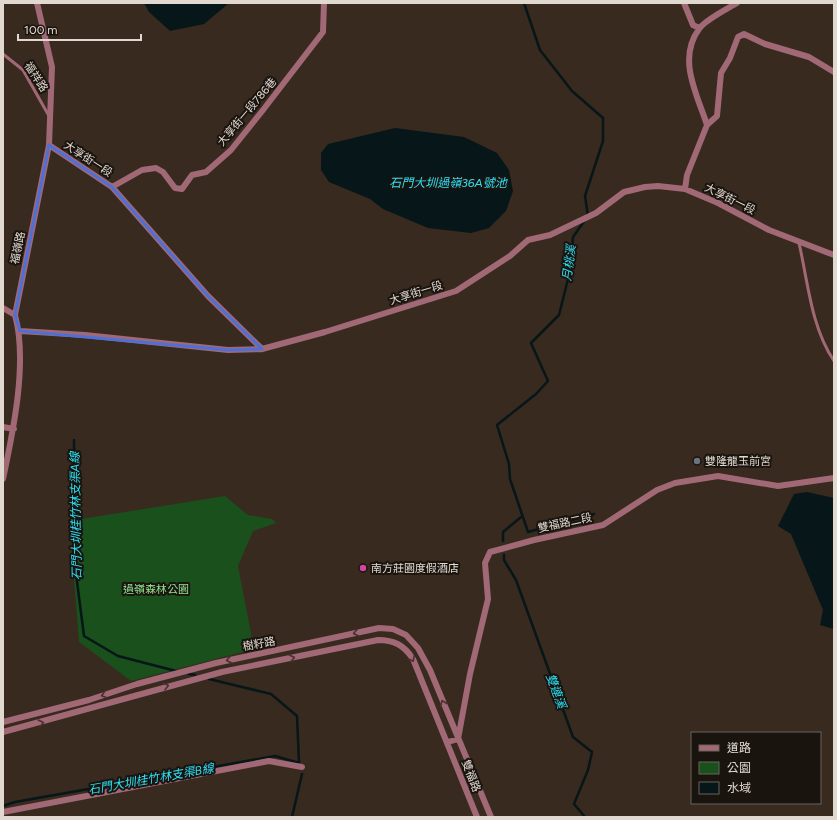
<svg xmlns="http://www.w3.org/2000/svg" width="837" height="820" font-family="Figtree,'Noto Sans TC',sans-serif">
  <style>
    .green { fill: #19501c }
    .water { fill: #071619 }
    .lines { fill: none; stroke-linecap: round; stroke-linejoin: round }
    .stream { stroke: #071619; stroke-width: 2.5 }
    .service { stroke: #a16875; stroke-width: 3 }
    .minor { stroke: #a16875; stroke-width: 6 }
    .oneway { stroke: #493133 }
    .marked { fill: none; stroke: #4e70d6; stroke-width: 3; stroke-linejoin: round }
    .worship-dot { fill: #6b7280; stroke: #1a140f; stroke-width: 1.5 }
    .hotel-dot { fill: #d1479c; stroke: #1a140f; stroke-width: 1.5 }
    .labels { text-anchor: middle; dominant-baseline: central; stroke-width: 4; stroke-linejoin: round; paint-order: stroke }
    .street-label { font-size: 11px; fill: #e1d8d0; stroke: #1a140f }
    .poi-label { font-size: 11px; fill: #e1d8d0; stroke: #1a140f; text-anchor: start }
    .park-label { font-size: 11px; fill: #92e391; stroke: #1a140f }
    .water-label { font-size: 12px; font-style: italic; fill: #2be0f7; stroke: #1a140f }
  </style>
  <rect width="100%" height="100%" fill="#382a1e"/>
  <path class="green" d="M225,496l23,19 24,4 4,4 -23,8 -15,35 16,83 -123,32 -52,-39 -6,-74 2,-48z"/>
  <path class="water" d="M144,3h85l-25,21 -34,7 -21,-19z
    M395,128l69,9 33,16 12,17 4,21 -7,20 -17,17 -18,5 -43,-5 -45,-19 -13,-10 -41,-17 -8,-12v-17l7,-9z
    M807,492l27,6v131l-14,-4 3,-15 -32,-76 -13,-8 16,-32z"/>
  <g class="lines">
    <path class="stream" d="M524,3l16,47 32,41 31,27v23l-18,55 3,20
      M585,220l-12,17 -3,34 -11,44 -28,28 17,38 -12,13 -39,31 12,39 1,15 18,53 66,-18
      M74,440l1,126 9,70 34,20 58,15
      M503,541v-9l18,-15
      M504,555v5l12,20 57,157 19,15 -4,18 -14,34 11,13
      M189,674l6,1
      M209,679l62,15 26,22 2,47
      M3,806l12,-4 260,-46 24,7
      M292,817l10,-43"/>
    <path class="service" d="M3,54l20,16 26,46
      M799,243c9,39 12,84 35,118"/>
    <path class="minor" d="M684,3l9,22 6,3
      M707,125l10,-9 4,-43 9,-15 8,-21 6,-3 21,10 44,13 25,15
      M49,145l63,42 96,109 54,53
      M112,187l30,-17 14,-2 7,4 12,16 7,1 10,-14 14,-3 25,-22 32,-40 60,-78 1,-29
      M685,189l2,-14 20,-50c-10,-31 -30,-66 -8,-96 6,-9 28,-20 38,-26
      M3,308l12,7
      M20,331l65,4 143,15 34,-1 63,-17 131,-41 54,-35 18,-16 22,-5 46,-22 28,-21 21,-5 13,-1 27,3 33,14 51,27 65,25
      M3,427l11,2
      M3,479c10,-47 25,-117 12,-164l34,-170 3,-78 -15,-64
      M3,722l86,-22 48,-16 79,-21 163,-35 14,1 13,6 12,13 12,22 61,147
      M3,732l219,-60 156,-32c16,0 26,5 35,19l64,158
      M448,742l10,-3 12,-65 18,-75 -3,-36 5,-11 44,-12 69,-15 54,-35 18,-7 43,-7 60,10 56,-8
      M3,812l266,-51 33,6"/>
  </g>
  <defs><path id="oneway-chevron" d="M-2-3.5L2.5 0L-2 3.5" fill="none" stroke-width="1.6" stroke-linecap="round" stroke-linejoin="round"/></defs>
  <g class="oneway">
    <use href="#oneway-chevron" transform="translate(356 633) rotate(168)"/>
    <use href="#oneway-chevron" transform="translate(292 658) rotate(-12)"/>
    <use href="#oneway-chevron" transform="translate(412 659) rotate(63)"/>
    <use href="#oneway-chevron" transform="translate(229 660) rotate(167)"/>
    <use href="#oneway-chevron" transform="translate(166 686) rotate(-14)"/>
    <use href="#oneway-chevron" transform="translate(104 695) rotate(162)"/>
    <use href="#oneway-chevron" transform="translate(443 703) rotate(-112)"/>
    <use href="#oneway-chevron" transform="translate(41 723) rotate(-14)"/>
  </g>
  <path class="marked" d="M49,145l63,42 96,109 54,53 -34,1 -208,-19 -5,-16z"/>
  <circle class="worship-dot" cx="697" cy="461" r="4"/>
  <circle class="hotel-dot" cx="363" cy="568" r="4"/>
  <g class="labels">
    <g class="street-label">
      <text transform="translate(36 77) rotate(57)">福祥路</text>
      <text transform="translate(247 112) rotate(-50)">大享街一段786巷</text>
      <text transform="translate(88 159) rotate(33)">大享街一段</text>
      <text transform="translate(730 199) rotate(26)">大享街一段</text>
      <text transform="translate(18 248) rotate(-78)">福嶺路</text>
      <text transform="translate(416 293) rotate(-17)">大享街一段</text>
      <text transform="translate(565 523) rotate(-12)">雙福路二段</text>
      <text transform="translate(259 644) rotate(-11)">樹籽路</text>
      <text transform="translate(471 776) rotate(69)">雙福路</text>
    </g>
    <g class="poi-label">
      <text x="705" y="461">雙隆龍玉前宮</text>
      <text x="371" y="568">南方莊園度假酒店</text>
    </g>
    <g class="park-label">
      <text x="156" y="589">過嶺森林公園</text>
    </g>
    <g class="water-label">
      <text x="448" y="183">石門大圳過嶺36A號池</text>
      <text transform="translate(569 263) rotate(-82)">月桃溪</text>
      <text transform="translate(76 516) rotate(-91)">石門大圳桂竹林支渠A線</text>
      <text transform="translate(556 691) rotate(70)">雙連溪</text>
      <text transform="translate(151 779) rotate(-10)">石門大圳桂竹林支渠B線</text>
    </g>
  </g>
  <rect width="837" height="820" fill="none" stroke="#e1d8d0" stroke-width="8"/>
  <rect x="691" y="732" width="130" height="72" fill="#1a140f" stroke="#6a625c"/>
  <rect x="699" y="745" width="20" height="6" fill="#a16875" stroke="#6a625c"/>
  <text x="727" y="752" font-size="12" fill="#e1d8d0">道路</text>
  <rect x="699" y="762" width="20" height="12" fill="#19501c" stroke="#6a625c"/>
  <text x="727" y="772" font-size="12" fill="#e1d8d0">公園</text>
  <rect x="699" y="782" width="20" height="12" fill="#071619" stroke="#6a625c"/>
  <text x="727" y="792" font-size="12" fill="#e1d8d0">水域</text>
  <path d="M18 34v6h123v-6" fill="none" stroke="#e1d8d0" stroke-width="2"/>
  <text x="24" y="34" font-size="12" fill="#e1d8d0" stroke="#1a140f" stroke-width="3" paint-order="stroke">100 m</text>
</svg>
